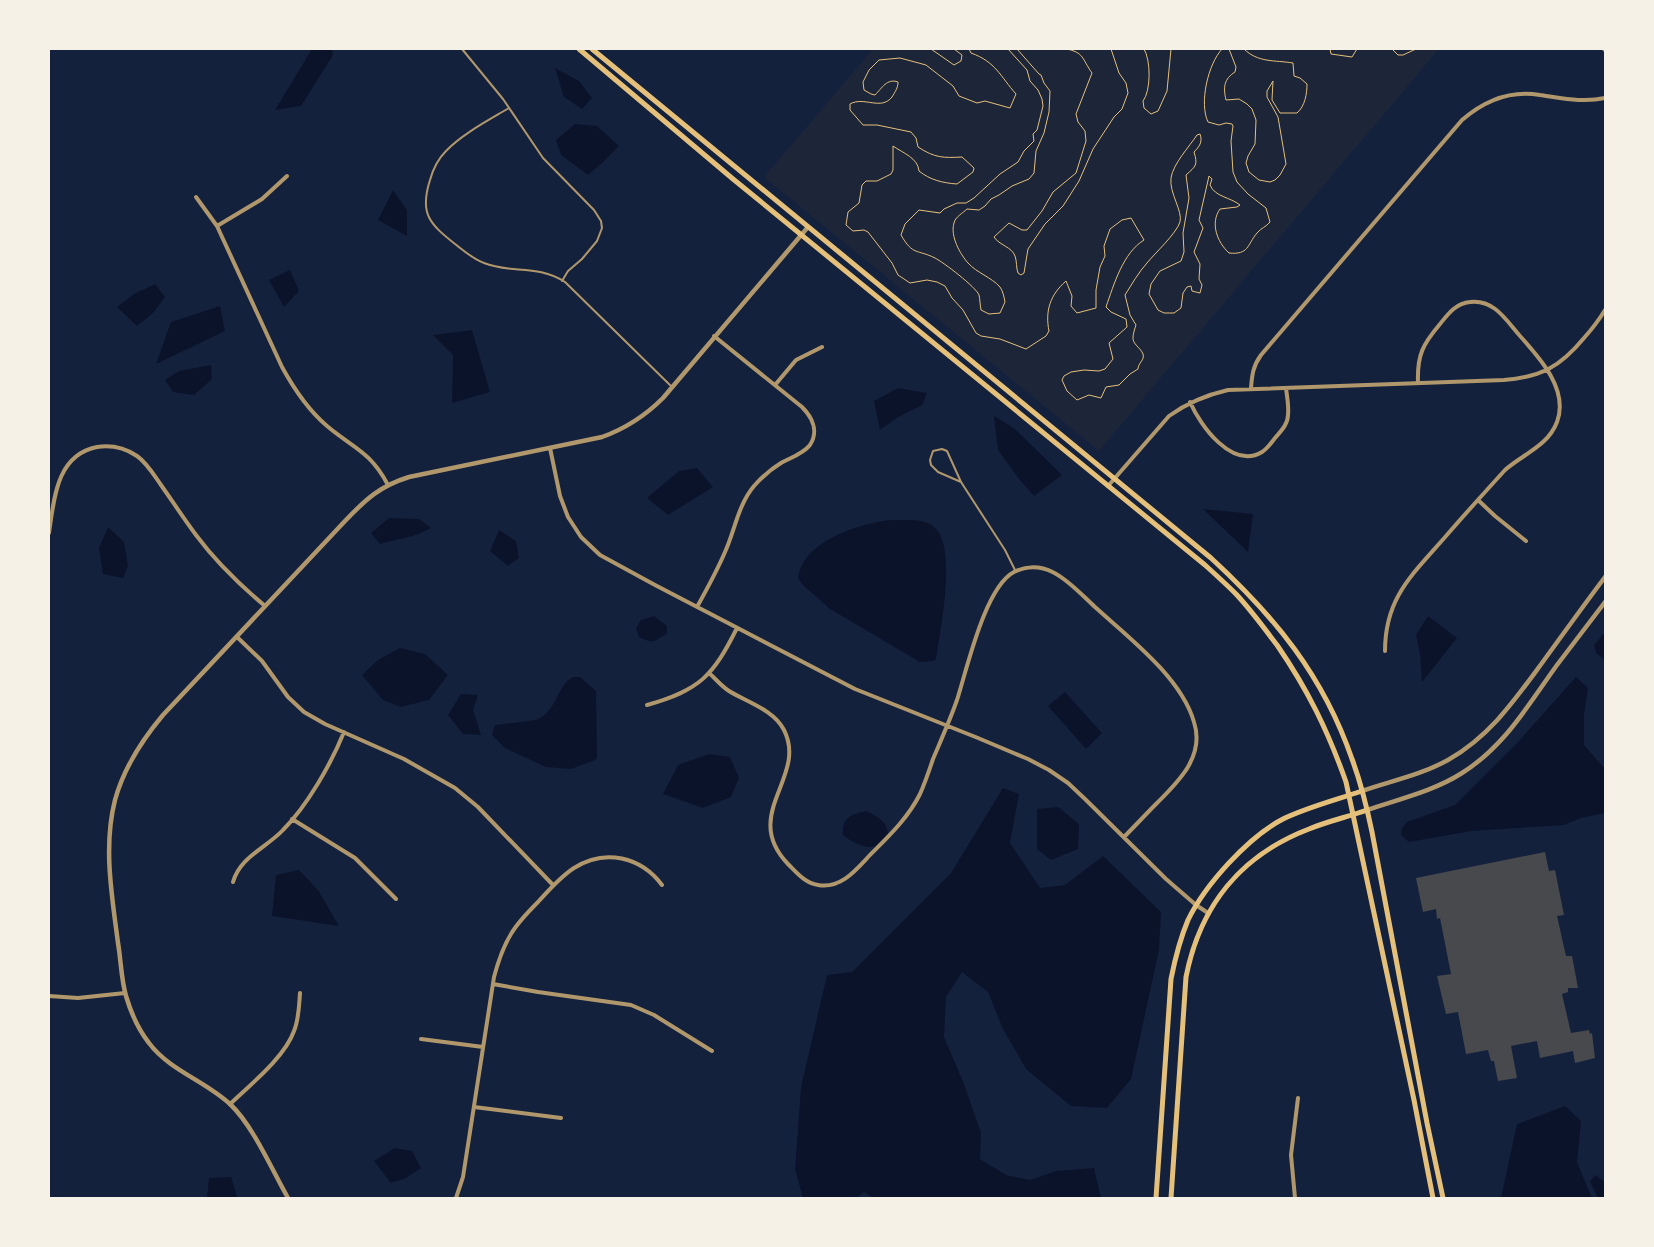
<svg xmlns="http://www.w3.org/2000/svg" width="1654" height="1247" font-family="Jost,sans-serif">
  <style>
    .green { fill: #1d2539 }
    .water { fill: #0b132b }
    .building { fill: #48494c }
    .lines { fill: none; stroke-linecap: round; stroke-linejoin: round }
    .path { stroke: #e5c07b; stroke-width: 1 }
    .service { stroke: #b1986c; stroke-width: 2 }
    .minor { stroke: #b1986c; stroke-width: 4 }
    .tertiary { stroke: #b1986c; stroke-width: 4.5 }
    .secondary { stroke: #e5c07b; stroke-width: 5 }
  </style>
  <rect width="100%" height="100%" fill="#14213d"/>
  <path class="green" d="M873,49h566l-340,402 -335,-274z"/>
  <path class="water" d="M312,49h20l1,6 -32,51 -26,4z
    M555,68l24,13 13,17 -10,11 -18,-12z
    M575,124l22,2 22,20 -17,17 -14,12 -27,-20 -5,-15z
    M393,190l14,20v26l-29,-16z
    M290,270l9,21 -15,16 -15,-27z
    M155,284l10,13 -12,16 -16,13 -20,-19 17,-13z
    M220,306l5,25 -69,33 15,-42z
    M472,330l18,62 -38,11 1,-48 -20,-20z
    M211,365l1,14 -18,16 -21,-3 -8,-12 14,-9z
    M898,388l29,5 -5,12 -24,12 -18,13 -6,-29z
    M994,416l21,13 47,46 -28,21 -15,-17 -21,-29z
    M697,468l16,19 -45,28 -21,-17 32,-27z
    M1203,509l50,5 -5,38z
    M389,518l30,1 12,9 -15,7 -36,9 -9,-11z
    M889,520c13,1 34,-3 45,7 24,19 6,104 2,132l-3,2 -13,1 -90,-53 -27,-24 -5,-7c6,-38 59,-53 91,-58z
    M108,527l16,15 4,24 -5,12 -20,-4 -4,-26z
    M499,530l17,11 3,17 -11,8 -18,-15z
    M654,616l13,10v7c-13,9 -13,11 -28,4l-3,-9 5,-8z
    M1428,616l29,22 -35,44 -2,-27 -4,-20z
    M1605,632v28l-9,-7 -2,-8z
    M400,648l25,6 23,21 -19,25 -28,7 -18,-7 -21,-25 16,-15z
    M573,677h7l16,14 1,67 -2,2 -24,9 -25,-2 -41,-19 -13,-13 3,-10 41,-5c22,-9 20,-34 37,-43z
    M1576,677l12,11 -4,27v30l21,24v44l-24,5 -17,7 -93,6 -62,11 -8,-7 1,-7 5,-6 48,-17 62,-62z
    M1065,692l37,41 -16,16 -38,-43z
    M461,694l17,1 -5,15 8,25 -18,-1 -15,-19z
    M709,754l21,3 9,21 -8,19 -28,11 -40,-14 15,-29z
    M1003,788l16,6 -9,49 30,45 25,-3 38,-29 58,56 -2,38 -28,129 -24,29 -36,-2 -45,-37 -23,-40 -15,-37 -26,-20 -16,25 -2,40 20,47 17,49 -1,26 26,16 24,5 26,-9 38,-3 7,30h-227l-10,-6 -8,6h-53l-8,-29 6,-82 26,-112 25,-3 99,-99z
    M1058,807l21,17 -1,25 -27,11 -14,-11v-40z
    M866,811c11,5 21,10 22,23 -4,3 -9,10 -13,12 -9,4 -25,-5 -32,-11 -1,-18 7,-20 23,-24z
    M299,870l19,20 21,36 -67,-10 4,-41z
    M1565,1106l16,15 -4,41 15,36h-91l16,-74z
    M395,1148l17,3 9,17 -15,10 -15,5 -17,-22z
    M1595,1175l10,7v16h-7l-8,-16z
    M231,1177l6,19 -2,2h-28l2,-20z"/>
  <path class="building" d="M1545,852l4,19 6,-1 9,45 -7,1 9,40h6l6,32h-10v4l-6,2 9,39 18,-3 1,4 2,-1 3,25 -20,5 -2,-12 -33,7 -3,-17 -26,5 6,32 -19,3 -4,-20h-3l-3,-11 -22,4 -8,-42 -12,2 -9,-38 14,-2 -11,-56 -3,1 -1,-10 -13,3 -7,-34z"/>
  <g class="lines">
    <path class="path" d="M931,49l23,16 7,-4 1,-6 -8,-6
      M969,49l2,4c25,9 29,23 45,41l-6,14 -25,-7 -8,2 -18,-7 -6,-10 -27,-21 -26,-7 -21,2 -10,10 -6,12 1,8 7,4 4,1c7,-7 12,-17 23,-13 0,6 -3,10 -6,15 -11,14 -28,-1 -42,7v6l13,15h14l34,7 5,6 2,9c17,11 25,11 44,10l12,11 -1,4 -16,12c-14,-1 -27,-4 -38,-13 -1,-13 -16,-18 -26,-25v24l-2,4 -14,7h-11l-4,4 -3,18 -11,9 -2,13 7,6 11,-1 4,2 24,31 6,12 12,8 17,-3 10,2 8,4 7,12 11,12 13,23 5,3 19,3 26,10 20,-13 3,-5c-4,-20 1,-36 17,-50l6,15 -1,10 6,7 19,-5v-18l4,-23 5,-11 -1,-10 6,-17 12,-9 9,-2 13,22c-21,13 -30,44 -38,67l5,5 15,7 1,8 -18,16 4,16 -8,10 -6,2 -15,-1 -13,2 -7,4 -2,4 5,11 10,9 12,-5 12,3 5,-11 13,-2 11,-11 8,-5c0,-6 7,-9 5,-15 -2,-6 -11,-10 -10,-17 0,-3 2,-9 3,-12l-6,-10 -5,-20c7,-11 13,-22 22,-32 8,-10 29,-29 33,-41 3,-11 -11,-29 -9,-44 2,-14 18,-31 26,-43l3,-1c3,8 -1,13 -6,18 4,13 2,14 -8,23l3,23 -6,35 1,19 -3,9 -21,10 -9,13 -2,10 9,16 6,3h10l7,-5 2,-15 4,-6 4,-1 1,5 8,2 2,-8 -3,-6 1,-15 -6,-12 9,-24 -4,-8 10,-44 3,3 -2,6c5,12 20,12 30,20l-3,2 -17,2c-10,14 -3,33 9,44 20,2 18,-8 28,-20 4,-5 9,-6 13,-11l-4,-14 -18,-14 -11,-12 -4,-10 -2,-31 2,-15 -1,-2 -6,-1 -7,2 -11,-3c-9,-19 0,-58 14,-73
      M1008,49l19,21 3,11 8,9 4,9 1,7 -6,24 -4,4 1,7 -10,10 -6,11 -18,12 -26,24 -8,5h-9l-13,6 -4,4 -21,-3 -14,14 -4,11c12,21 16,14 34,23 8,4 41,29 44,37 1,4 1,10 2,15l8,4 11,-1 5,-11c-1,-5 -2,-11 -5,-15 -9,-10 -23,-14 -32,-24 -8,-9 -18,-27 -14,-40 1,-6 9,-10 13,-14l12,1 6,-4 6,-7 8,-4 13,-9 17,-7 5,-6 2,-22 8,-18 5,-21 1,-21 -6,-8 -3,-8 -2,-1 -22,-25
      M1066,49c18,3 16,10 26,24l-16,41 2,8 7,9 1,10 -10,32 -23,19 -11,19 -15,19h-5l-13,-7 -15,14c5,8 18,10 21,19 2,5 1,12 3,17l3,2 3,-2 4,-24 17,-25 18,-18 16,-25 14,-32 21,-32 8,-8 6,-16 -2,-10 -7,-10 -8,-24
      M1144,49c7,11 7,42 -1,52l1,7 7,6 7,-3 9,-20 4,-42
      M1229,49l7,18 -1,5c-11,7 -12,15 -9,28l13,-1 8,5 5,5 4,11 -1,24 -7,12 -2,7 3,9 10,8 11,2 5,-2 5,-5 6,-11 -8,-47 -11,-20v-6l6,-10 -1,19 8,13h17c8,-7 10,-19 10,-29l-7,-6 -6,-2 -1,-13c-18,-3 -35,0 -49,-14
      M1330,49l1,5 21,3 5,-8
      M1392,49l6,6h5l13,-6"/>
    <path class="service" d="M462,49l41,50 40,59 51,52 7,11 1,7 -5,13 -15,18 -14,12 -6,10
      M509,108c-20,12 -47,26 -63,43 -8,8 -13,18 -16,29 -11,34 0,44 25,64 9,7 18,15 29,19 27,11 53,1 81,19l107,105
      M961,482l-14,-31 -5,-2 -9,2 -3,9 1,5 7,7 23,10 44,68 11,22"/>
    <path class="minor" d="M1604,49l1,1
      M196,197l21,29 65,141c12,22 25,42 45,59 26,22 43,25 61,59
      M217,226l45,-27 25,-23
      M775,385l21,-25 26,-13
      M1251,388c1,-13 2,-22 10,-33l201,-235c22,-19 49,-30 78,-25 22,3 43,8 65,3
      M1190,402c10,23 42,68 72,50 5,-3 9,-9 13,-14 6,-7 13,-14 13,-23 1,-9 -1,-18 -2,-27
      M550,448l10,48 8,21 13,20 19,18 55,30 200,104 123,49 50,21 21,11 19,13 17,16 81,80 30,26 12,8
      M1108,486l61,-70c18,-13 37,-21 59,-26l276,-10c37,-3 56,-13 80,-42 8,-9 15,-18 21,-28
      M1478,500l17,16 31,25
      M49,533c5,-33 7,-78 48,-86 14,-2 28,1 40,9 10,7 17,19 24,29 12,17 23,34 35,50 20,27 44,50 69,71
      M697,607c10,-18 20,-36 28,-55 10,-22 13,-47 29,-66 8,-9 17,-17 27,-23 9,-5 22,-9 29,-18 9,-14 2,-28 -8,-38l-88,-71
      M237,637l25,24 26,36 16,15 21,12 79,35 51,29 23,19 75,78
      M1385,651c0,-54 28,-77 61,-115 19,-22 39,-44 59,-66 18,-16 43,-24 52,-48 12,-32 -17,-64 -37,-86 -14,-16 -26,-37 -50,-34 -14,1 -22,12 -30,22 -17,20 -23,31 -22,58
      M709,673c7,6 12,13 20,18 18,11 45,19 55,39 24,47 -44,84 4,134 9,9 17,19 30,21 23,4 38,-15 52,-30 19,-19 38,-37 50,-61 5,-11 9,-23 13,-35 8,-19 17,-39 24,-59 10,-31 28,-113 57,-128 34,-17 59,15 81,35 33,30 86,70 99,115 11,34 -15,59 -37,81 -11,11 -22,23 -33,34
      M647,705c53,-15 66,-29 90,-77
      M292,819l63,39 41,41
      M233,882c7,-25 33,-34 50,-52 24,-24 48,-66 61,-98
      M493,984l45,8 93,13 23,10 58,36
      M49,996l29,2 47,-5
      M421,1039l62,8
      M230,1104c20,-19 55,-47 64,-73 5,-12 5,-25 6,-38
      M474,1107l87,11
      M456,1198l7,-21 31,-200c4,-15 9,-30 17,-43 7,-12 17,-22 27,-32 11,-12 22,-25 36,-34 31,-20 67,-11 88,17
      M1295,1198l-4,-43 7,-57"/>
    <path class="tertiary" d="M1362,791c29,-10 59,-16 86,-31 42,-24 66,-59 94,-97 21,-29 42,-58 63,-86
      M1367,810c32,-11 67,-19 95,-37 43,-27 66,-68 95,-108 16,-21 32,-42 48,-63
      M288,1198c-16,-28 -35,-72 -57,-93 -25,-24 -61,-34 -82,-62 -11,-14 -18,-30 -23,-47 -5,-17 -5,-36 -8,-53 -6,-47 -15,-96 -3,-143 9,-33 27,-60 48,-85l182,-194c21,-22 35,-35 64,-44l193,-40c25,-9 43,-21 61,-39l145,-171"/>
    <path class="secondary" d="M579,49l154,130 472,386c11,10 21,19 31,29 15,16 28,34 41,51 31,45 51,86 69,137l68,318 19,98
      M592,49l619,509c64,59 112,117 141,201 9,24 15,49 20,73l55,291 16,75
      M1156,1198l15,-219c4,-20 9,-40 17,-59 17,-35 60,-83 95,-101 25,-12 53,-19 79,-28
      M1171,1198l15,-221c14,-71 55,-122 123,-148 19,-8 39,-12 58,-19"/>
  </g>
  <rect width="1654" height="1247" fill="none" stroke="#f6f1e7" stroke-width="100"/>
</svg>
